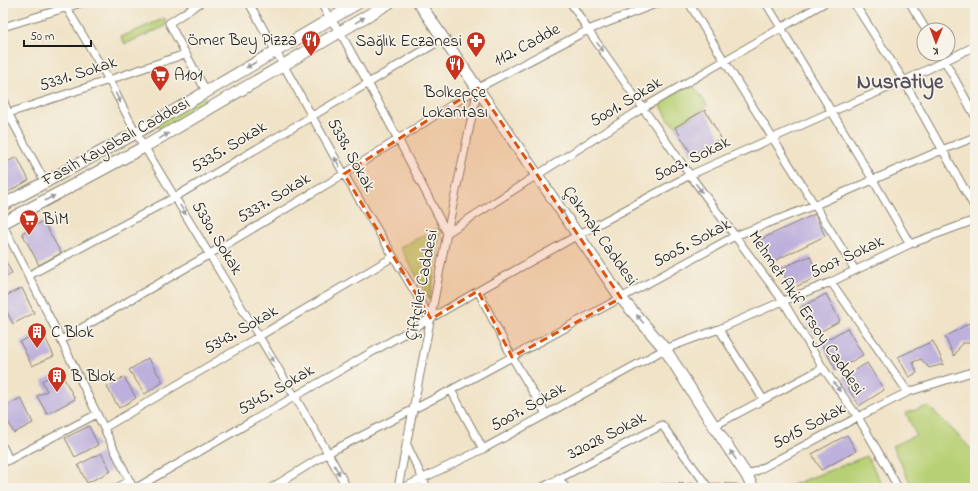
<svg xmlns="http://www.w3.org/2000/svg" width="978" height="491" font-family="'Indie Flower',sans-serif">
  <style>
    .green { fill: #b8d075; stroke: #6a7648 }
    .building { fill: #bdb0dd }
    .lines { fill: none; stroke-linecap: round; stroke-linejoin: round }
    .street-casing { stroke: #868072; stroke-width: 9 }
    .secondary-casing { stroke: #868072; stroke-width: 13 }
    .street { stroke: #fff; stroke-width: 7 }
    .secondary { stroke: #fff; stroke-width: 11 }
    .oneway { fill: #999 }
    .marked { fill: #de560d; fill-opacity: 0.2; stroke: #de560d; stroke-width: 3; stroke-dasharray: 8 5; stroke-linejoin: round }
    .labels { text-anchor: middle; dominant-baseline: central; stroke-width: 3.5; stroke-linejoin: round; paint-order: stroke }
    .poi-label { font-size: 17px; fill: #1c1c1c; stroke: #f7f3e8; text-anchor: start }
    .street-label { font-size: 17px; fill: #1c1c1c; stroke: #f7f3e8 }
    .district-label { font-size: 21px; font-weight: bold; fill: #545060; stroke: #f7f3e8 }
  </style>
  <rect width="100%" height="100%" fill="#f7f3e8"/>
  <filter id="ink" filterUnits="userSpaceOnUse"><feTurbulence type="fractalNoise" baseFrequency=".025" numOctaves="2"/><feDisplacementMap in="SourceGraphic" scale="8" xChannelSelector="R" yChannelSelector="G"/><feConvolveMatrix kernelMatrix="1 2 1 2 8 2 1 2 1" color-interpolation-filters="sRGB"/></filter>
  <filter id="wash" filterUnits="userSpaceOnUse"><feTurbulence type="fractalNoise" baseFrequency=".012" numOctaves="4" result="noise"/><feDisplacementMap in="SourceGraphic" scale="16" xChannelSelector="R" yChannelSelector="G"/><feGaussianBlur stdDeviation="0.9" result="paint"/><feColorMatrix in="noise" values="0 0 0 0 0 0 0 0 0 0 0 0 0 0 0 0 0 1.4 0 .05"/><feComposite in="paint" operator="in"/></filter>
  <g filter="url(#wash)">
    <rect width="100%" height="100%" fill="#f0e3c7"/>
    <path class="green" d="M165,18l1,8 -41,18 -4,-7z
      M693,87l3,2 11,16 -1,2 -27,18h-4l-4,-2 -11,-19 1,-3 24,-13z
      M203,95l6,11 -47,27 -6,-10z
      M441,227l-11,73 -30,-53z
      M928,406l19,18 28,29v35h-62l-21,-42 24,-11 -10,-22z
      M867,456l17,32h-100z"/>
    <g id="blocks">
      <path class="building" d="M705,110l16,28 -29,17 -17,-28z
        M17,157l12,23 -26,15v-31z
        M815,214l10,22 -55,27 -11,-23z
        M43,221l18,32 -22,12 -17,-32z
        M3,256l9,17 -9,5z
        M810,256l9,21 -29,12 -9,-21z
        M22,288l12,25 -21,11 -10,-20v-7z
        M826,294l14,27 -26,14 -14,-27z
        M969,323l6,12v6l-7,2h-6l-8,13 -9,-19z
        M847,328l16,27 -27,15 -15,-27z
        M42,331l12,25 -22,10 -12,-24z
        M933,341l11,23 -15,4 -8,-9 -8,3 4,11 -8,4 -11,-20z
        M148,358l15,24 -18,12 -16,-24z
        M867,363l17,27 -25,16 -17,-28z
        M60,371l15,28 -28,15 -10,-18 10,-5 -5,-10z
        M124,377l12,21 -17,10 -12,-21z
        M21,398l12,25 -19,10 -11,-22v-4z
        M89,426l9,19 -23,12 -10,-19z
        M847,435l9,16 -35,19 -9,-16z
        M101,453l10,18 -24,12 -9,-18z"/>
    </g>
  </g>
  <g filter="url(#ink)">
    <use href="#blocks" fill-opacity="0" stroke="#868072" stroke-width="1"/>
    <g class="lines">
      <defs>
        <path id="street" d="M64,3l45,77 27,53 142,235 50,85 19,35
          M200,3l-31,20 37,68
          M249,3l95,171 87,145
          M321,3l9,16 10,13 28,51 30,56 49,94
          M571,3l17,27 102,145 93,126 40,67 35,49 28,48 12,23
          M689,3c54,90 111,177 166,267
          M766,3l107,177 37,64
          M854,3l50,78 71,127
          M910,3l16,27
          M3,27l78,-24
          M941,54l34,62
          M3,99l5,14 37,69
          M3,115l106,-35 76,-26
          M3,225l58,115 72,148
          M447,233l90,-58 106,-67 181,-105
          M28,276l147,-79 268,-158
          M831,282l77,110
          M478,291l34,66 34,57
          M719,329l44,70
          M61,340l149,-86 134,-80 134,-86 110,-58 70,-27
          M451,390l32,59
          M714,426l109,-58
          M104,428l289,-171
          M406,443l21,45
          M3,447l6,13
          M3,463l94,-49
          M747,476l111,-59 50,-25 67,-21
          M558,478l8,10
          M116,488l14,-7
          M136,488l342,-197 100,-56 112,-60 141,-63 73,-31 71,-35
          M271,488l57,-35 123,-63 284,-154 80,-31 127,-55 33,-13
          M398,488l49,-255 31,-145
          M403,488l80,-39 182,-100 54,-20 64,-28 48,-19 79,-38 65,-24
          M541,488l121,-63 46,62
          M662,488l46,-1 28,1"/>
        <path id="secondary" d="M419,3l202,295 44,51 49,77 33,50 6,12
          M3,205l133,-72 222,-130
          M3,223l141,-76 245,-144"/>
      </defs>
      <use href="#street" class="street-casing"/>
      <use href="#secondary" class="secondary-casing"/>
      <use href="#street" class="street"/>
      <use href="#secondary" class="secondary"/>
    </g>
    <defs><path id="oneway-solid" d="M-6-.8H1V-3.2L6.5 0L1 3.2V.8H-6Z"/></defs>
    <g class="oneway">
      <use href="#oneway-solid" transform="translate(360 20) rotate(-31)"/>
      <use href="#oneway-solid" transform="translate(600 47) rotate(55)"/>
      <use href="#oneway-solid" transform="translate(251 65) rotate(150)"/>
      <use href="#oneway-solid" transform="translate(118 98) rotate(63)"/>
      <use href="#oneway-solid" transform="translate(164 136) rotate(-31)"/>
      <use href="#oneway-solid" transform="translate(337 162) rotate(-119)"/>
      <use href="#oneway-solid" transform="translate(699 188) rotate(54)"/>
      <use href="#oneway-solid" transform="translate(50 198) rotate(-28)"/>
      <use href="#oneway-solid" transform="translate(183 210) rotate(59)"/>
      <use href="#oneway-solid" transform="translate(564 214) rotate(-124)"/>
      <use href="#oneway-solid" transform="translate(403 273) rotate(-122)"/>
      <use href="#oneway-solid" transform="translate(640 319) rotate(-130)"/>
      <use href="#oneway-solid" transform="translate(271 357) rotate(59)"/>
      <use href="#oneway-solid" transform="translate(837 387) rotate(55)"/>
      <use href="#oneway-solid" transform="translate(733 455) rotate(-124)"/>
      <use href="#oneway-solid" transform="translate(337 470) rotate(61)"/>
    </g>
  </g>
  <path class="marked" d="M478,88l143,210 -109,59 -34,-66 -47,28 -87,-145z"/>
  <defs>
    <symbol id="restaurant-pin" viewBox="-11 -11 22 30"><path d="M0 17L-7.5 6A9.5 9.5 0 1 1 7.5 6Z" fill="#c8321e" stroke="#f7f3e8"/><path d="M-5-6h1v4h1v-4h1v4h1v-4h1v5L-1.5 .5V6h-2V.5L-5-1ZM5-6V6H3V1.5H1.5Q1.5-4 5-6Z" fill="#fff"/></symbol>
    <symbol id="pharmacy-pin" viewBox="-11 -11 22 30"><path d="M0 17L-7.5 6A9.5 9.5 0 1 1 7.5 6Z" fill="#c8321e" stroke="#f7f3e8"/><path d="M-2-6h4v4h4v4h-4v4h-4v-4h-4v-4h4Z" fill="#fff"/></symbol>
    <symbol id="supermarket-pin" viewBox="-11 -11 22 30"><path d="M0 17L-7.5 6A9.5 9.5 0 1 1 7.5 6Z" fill="#c8321e" stroke="#f7f3e8"/><path d="M-6-5.5h2.5l.6 2H6L4.5 2H-2.5L-4.4-4H-6ZM-1.5 3.2a1.3 1.3 0 1 0 .1 0ZM3 3.2a1.3 1.3 0 1 0 .1 0Z" fill="#fff"/></symbol>
    <symbol id="building-pin" viewBox="-11 -11 22 30"><path d="M0 17L-7.5 6A9.5 9.5 0 1 1 7.5 6Z" fill="#c8321e" stroke="#f7f3e8"/><path d="M-4-6H4V6H1V3H-1V6H-4ZM-2.5-4.3h1.7v1.8h-1.7ZM.8-4.3h1.7v1.8H.8ZM-2.5-1h1.7V.8h-1.7ZM.8-1h1.7V.8H.8Z" fill="#fff"/></symbol>
  </defs>
  <g fill-rule="evenodd">
    <use href="#restaurant-pin" x="300" y="29" width="22" height="30"/>
    <use href="#pharmacy-pin" x="465" y="30" width="22" height="30"/>
    <use href="#restaurant-pin" x="444" y="53" width="22" height="30"/>
    <use href="#supermarket-pin" x="149" y="64" width="22" height="30"/>
    <use href="#supermarket-pin" x="18" y="208" width="22" height="30"/>
    <use href="#building-pin" x="26" y="321" width="22" height="30"/>
    <use href="#building-pin" x="46" y="365" width="22" height="30"/>
  </g>
  <g class="labels">
    <g class="poi-label">
      <text x="297" y="40" text-anchor="end">Ömer Bey Pizza</text>
      <text x="462" y="41" text-anchor="end">Sağlık Eczanesi</text>
      <text x="174" y="75">A101</text>
      <text x="455" y="92" text-anchor="middle">Bolkepçe<tspan x="455" dy="20">Lokantası</tspan></text>
      <text x="43" y="219">BİM</text>
      <text x="51" y="332">C Blok</text>
      <text x="71" y="376">B Blok</text>
    </g>
    <g class="street-label">
      <text transform="translate(527 45) rotate(-28)">112. Cadde</text>
      <text transform="translate(78 74) rotate(-18)">5331. Sokak</text>
      <text transform="translate(626 102) rotate(-31)">5001. Sokak</text>
      <text transform="translate(116 142) rotate(-29)">Fasih Kayabalı Caddesi</text>
      <text transform="translate(229 147) rotate(-31)">5335. Sokak</text>
      <text transform="translate(351 155) rotate(61)">5338. Sokak</text>
      <text transform="translate(692 159) rotate(-26)">5003. Sokak</text>
      <text transform="translate(274 198) rotate(-31)">5337. Sokak</text>
      <text transform="translate(600 236) rotate(55)">Çakmak Caddesi</text>
      <text transform="translate(217 238) rotate(59)">5330. Sokak</text>
      <text transform="translate(692 243) rotate(-28)">5005. Sokak</text>
      <text transform="translate(847 257) rotate(-25)">5007 Sokak</text>
      <text transform="translate(422 285) rotate(-79)">Çiftçiler Caddesi</text>
      <text transform="translate(806 313) rotate(56)">Mehmet Akif Ersoy Caddesi</text>
      <text transform="translate(241 330) rotate(-30)">5343. Sokak</text>
      <text transform="translate(276 390) rotate(-30)">5345. Sokak</text>
      <text transform="translate(528 407) rotate(-29)">5007. Sokak</text>
      <text transform="translate(809 426) rotate(-28)">5015 Sokak</text>
      <text transform="translate(607 436) rotate(-27)">32028 Sokak</text>
    </g>
    <g class="district-label">
      <text x="900" y="83">Nusratiye</text>
    </g>
  </g>
  <rect width="978" height="491" fill="none" stroke="#f7f3e8" stroke-width="16"/>
  <g transform="translate(936 42) rotate(181)"><circle r="19" fill="#f7f3e8" stroke="#9f9d96"/>
  <path d="M0-3L7 15L0 10L-7 15Z" fill="#c8321e"/>
  <text y="-6" font-size="11" font-weight="bold" text-anchor="middle" fill="#1c1c1c">K</text>
  </g>
  <path d="M24 40v6h67v-6" fill="none" stroke="#1c1c1c" stroke-width="2"/>
  <text x="30" y="40" font-size="12" fill="#1c1c1c" stroke="#f7f3e8" stroke-width="3" paint-order="stroke">50 m</text>
</svg>
